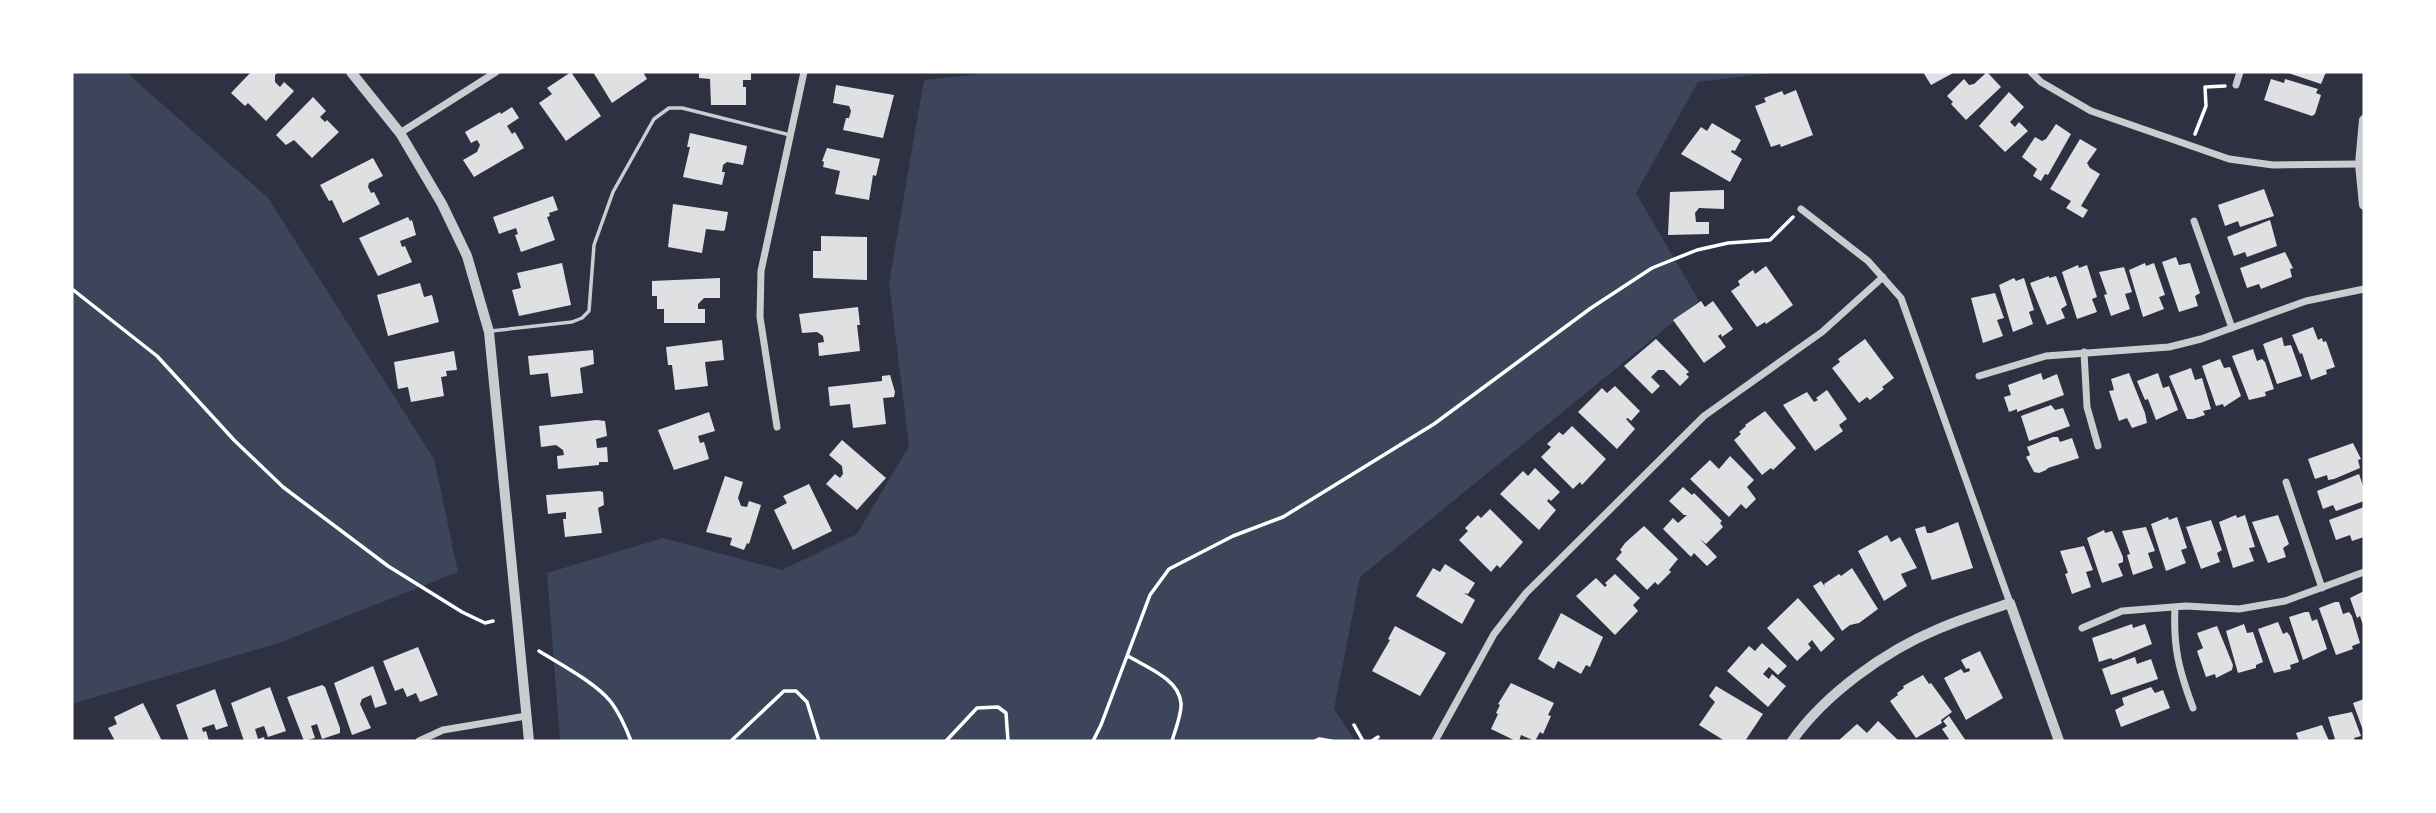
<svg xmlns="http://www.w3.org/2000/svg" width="2436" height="813" font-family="'Work Sans',sans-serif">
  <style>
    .green { fill: #3c4559 }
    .building { fill: #e0e0e3 }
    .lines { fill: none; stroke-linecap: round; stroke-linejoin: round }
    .path { stroke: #fff; stroke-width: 3.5 }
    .service { stroke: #caccd0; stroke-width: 3.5 }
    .minor { stroke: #caccd0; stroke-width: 7 }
    .tertiary { stroke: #caccd0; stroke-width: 10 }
  </style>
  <rect width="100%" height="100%" fill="#2d3142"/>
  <path class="green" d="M72,72h54l142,126 166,261 24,113 -179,71 -207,61z
    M997,72h782l-81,10 -62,111 63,108 -339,276 -26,132 21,32h-795l-13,-168 116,-35 119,32 75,-36 52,-88 -20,-163 35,-203z"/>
  <path class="building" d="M251,72h27l-3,3v7l5,5 4,-5 10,9 -28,30 -18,-18 -3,3 -14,-13z
    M571,72l30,44 -35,25 -27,-38 13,-9 -5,-6z
    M593,72h50l4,7 -35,24z
    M699,72h52v8h-8v7h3v18h-35l-1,-26 -11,-1z
    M1923,72h32l-24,13z
    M1987,72l14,15 -35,33 -15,-16 2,-2 -6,-6 17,-17 5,6 5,-1z
    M2285,72h41l-5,12z
    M2271,79l13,4 1,-4 33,10 -2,4 5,2 -6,19 -3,2 -48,-16z
    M836,85l58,10 -11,43 -40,-8 3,-12h3l2,-7 -2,-5 -16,-3z
    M1796,90l17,45 -32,12 -1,-3 -9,3 -16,-41 11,-4 -2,-4 18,-7 2,4z
    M2009,92l15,15 -14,15 5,5 4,-5 9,9 -23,21 -26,-26z
    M313,97l13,14 -6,6 5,5 2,-2 12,12 -27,26 -18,-18 -8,5 -10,-10z
    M512,107l7,11 -12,8 5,8 3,-2 9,16 -50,29 -11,-17 14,-8 3,-7 -3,-5 -6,3 -6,-11 35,-20 1,2z
    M1712,123l29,17 -6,11 -3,-1 -1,2 11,7 -12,23 -49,-28 20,-27 6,4z
    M2056,124l15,10 -23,41 -3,-1 -4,7 -8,-5 4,-7 -15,-12 13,-20 7,4 4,-2z
    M690,133l57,13 -4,19 -16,-3 -4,3 -1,7h3l-3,13 -39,-8 7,-30h-3z
    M2080,139l17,10 -10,14 3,5 10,6 -19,32 7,4 -5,8 -17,-10 5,-7 -21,-12z
    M827,148l53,11 -4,17 -3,-1 -4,25 -34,-6 5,-23 -17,-4 1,-5 -2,-1z
    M373,158l10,18 -14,7 -1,4 3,6 3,-1 6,12 -37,19 -11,-23 -3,1 -9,-16z
    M2264,189l10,27 -34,11 -2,-6 -13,5 -7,-21z
    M1724,190v19l-25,-1 -4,5 1,9h13v12l-41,1 2,-43z
    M553,196l5,14 -9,3 1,3 -3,1 8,23 -34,12 -6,-17 3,-1 -2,-6 -17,6 -6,-17z
    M673,204l55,8 -3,17 -1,2 -18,-2 -4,24 -34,-6z
    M408,217l2,4 2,-1 4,15 -16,6 2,6 3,-1 7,16 -34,14 -19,-38z
    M2270,220l7,26 -30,11 -2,-5 -11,4 -7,-19z
    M821,236l46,1v43l-54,-2v-27h8z
    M2285,252l8,16 -3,1 2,8 -26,10 -5,2 -2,-5 -12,4 -7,-20z
    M2176,257l3,8 11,-2 10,30 -5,3 3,10 -19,6 -17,-50z
    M562,263l9,42 -52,11 -7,-26 9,-2 -4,-15z
    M2145,263l1,3 8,-3 11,32 -6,2 5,12 -21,8 -14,-47z
    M2078,265l1,3 8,-3 10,32 -5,2 5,13 -20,7 -15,-47z
    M1766,266l27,39 -27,19 -1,-2 -8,5 -26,-36 9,-6 -2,-4 15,-11 2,4z
    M2124,267l8,25 -7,2 5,15 -19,7 -7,-21 3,-1 -8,-22z
    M2049,276v2l7,-2 11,29 -6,4 4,9 -18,7 -17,-42z
    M720,278v20h-16l-6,6v5h7v14h-41v-14h-7v-13h-5v-15z
    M2014,278l2,3 8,-3 10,32 -5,2 4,12 -20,8 -14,-47z
    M420,283l4,14 8,-2 7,27 -51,14 -11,-41z
    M1995,293l9,25 -7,2 6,16 -20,7 -12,-45z
    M1701,301l4,6 8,-6 20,28 -11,8 -1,-3 -3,2 8,11 -22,16 -31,-43z
    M858,307l2,18h-3l3,26 -41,5 -1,-13 6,-1 -1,-6 -6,-4 -15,1 -3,-19z
    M2313,327l5,13 4,-2 1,4 3,-1 9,26 -9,3 1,4 -16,6 -9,-27 -2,1 -8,-19z
    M2282,337l2,9 7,-1 11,31 -25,8 -14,-40z
    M1656,339l33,33 -3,2 3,3 -9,9 -16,-16h-6l-7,7 9,9 -8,8 -28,-28z
    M1865,339l29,39 -12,9 2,2 -14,11 -3,-3 -8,6 -27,-35 8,-6 -2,-3z
    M722,340l2,20 -19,2 3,24 -33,4 -3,-25h-4l-2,-18z
    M2253,349l4,12 5,-2 3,3 9,27 -9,3 1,4 -17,4 -17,-44z
    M593,350l1,14 -14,4 3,25 -32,4 -3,-24 -18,2 -2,-19z
    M454,351l3,19 -11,1 1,5 -6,1 3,19 -33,6 -3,-15 -10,2 -4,-27z
    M2220,359l4,9 6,-1 11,29 -17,11 -1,-3 -7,2 -14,-40z
    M2191,368l4,12 7,-2 9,31 -8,2 2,4 -12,4h-6l-18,-43z
    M2041,373l2,7 14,-6 7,21 -47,17v-3l-8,3 -5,-15 7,-2 -3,-10z
    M2129,373l16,40 2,10 -15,5 -5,-10 -8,3 -10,-30 5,-1 -3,-11z
    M2158,373l5,15 6,-2 9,24 -22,10 -8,-21 -3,1 -8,-19z
    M890,375l5,17 -1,5 -11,1 3,26 -33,4 -3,-24 -20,2 -2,-19 54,-6v-5z
    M1615,386l25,25 -9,10 -3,-3 -2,1 9,10 -18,20 -39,-37 24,-24 5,5z
    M1827,390l20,29 -8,6 4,6 -28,20 -32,-46 24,-13 7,10 4,-2 -2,-2z
    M2051,405l4,5 8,-2 7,18 -41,15 -8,-25z
    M1765,411l31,37 -23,22 -2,-2 -9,7 -28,-35 7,-6 -2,-2 7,-6 -1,-1z
    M709,412l6,19 -17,5 2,7 4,-1 5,17 -35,11 -16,-40z
    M597,420l8,1 2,15 -11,3 1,9 10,-1 1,15h-9v3l-41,4 -1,-13 7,-1 -1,-5 -7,-5 -15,2 -2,-21z
    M1572,426l34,33 -24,26 -2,-3 -7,7 -32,-32 10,-10 -4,-3 12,-12 4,3z
    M2053,437h5l2,5 12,-4 7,20 -31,10 -2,2 -7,3 -5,-1 -8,-15 4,-2 -3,-8z
    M842,440l44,38 -29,32 -31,-26 9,-10 5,4 3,-4 -1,-8 -13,-11z
    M2353,443l8,16 -3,1 2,8 -26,11 -6,1 -1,-5 -12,4 -7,-20z
    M1730,456l24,24 -7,7 9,12 -10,10 -5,-5 -12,13 -39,-38 20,-19 9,9z
    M1535,468l25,24 -9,9 -2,-2 -2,2 9,9 -17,20 -39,-36 23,-23 5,5z
    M2359,474l5,15v12l-28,10 -3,-6 -10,4 -6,-18z
    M725,476l18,6 -5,16 3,8 6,1 2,-6 12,4 -12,39 -2,-1 -3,7 -14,-5 2,-7 -26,-6z
    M809,484l23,47 -39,19 -19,-40 13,-7 -4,-7z
    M1683,487l9,8 2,-2 28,28 -2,2 3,4 -17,17 -6,-5 17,18 -10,9 -13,-13 -3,4 -28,-28 10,-11 5,5 9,-8h-3l-15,-14z
    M600,491l3,1 1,13 -6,3 4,25 -37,4 -2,-18h3v-7l-18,2 -2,-19z
    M2364,507v30l-12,4 -2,-6 -14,5 -7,-20z
    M1490,509l33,33 -23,26 -3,-3 -6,7 -32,-32 9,-9 -3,-3 13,-13 3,3z
    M2236,515l1,3 8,-3 10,32 -6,1 5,13 -21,7 -14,-46z
    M2278,515l11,29 -6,4 3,9 -18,6 -16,-41z
    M2168,517l1,3 8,-3 10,31 -6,2 5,13 -20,8 -15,-47z
    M2211,520l11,30 -5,3 3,9 -19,7 -15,-42z
    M1958,522l15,46 -41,12 -17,-51 10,-3 2,7h4z
    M1644,526l34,33 -9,11 2,2 -13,13 -3,-3 -8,8 -31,-31 6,-7 -2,-2 5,-7z
    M2146,527l9,24 -7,2 5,15 -20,7 -6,-20 3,-1 -8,-23z
    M2104,530l1,3 7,-2 11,26v5l-5,2 5,12 -21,7 -15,-45z
    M1887,535l4,7 9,-5 17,31 -16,6 6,12 -23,15 -26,-50z
    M2084,546l9,24 -7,2 5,15 -19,7 -7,-20 3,-1 -8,-22z
    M1445,564l30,19 -7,11 -4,-1 11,7 -13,24 -46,-28 17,-28 7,4z
    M1852,568l26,41 -19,14 -9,2 -8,6 -29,-45 8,-5 4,6 -1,-3 15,-10 2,2z
    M1615,574l25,24 -7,7 5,6 -23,24 -39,-39 20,-18 9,9 2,-2 -2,-2z
    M2364,591v37l-4,-12 -3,2 -7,-20z
    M1798,598l37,41 -14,13 -9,-12 -4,4 3,4 -14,13 -30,-33z
    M2335,602h4l4,12 6,-2 3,4 8,27 -8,3 1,3 -17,6 -17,-47z
    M2305,612h4l3,9 5,-2 10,30 -24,11 -14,-43z
    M1561,613l42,24 -13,30 -4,-2 -5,9 -23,-13 -4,8 -16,-10z
    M2278,622l5,12 4,-2 3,4 9,26 -9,3 1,4 -17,4 -16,-44z
    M2132,624l1,4 12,-4 7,20 -39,16 -2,-2 -12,4 -7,-24z
    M2244,624l3,9 6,-1 10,30 -7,3v3l-18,5 -12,-42z
    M1395,626l51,27 -26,43 -48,-25 18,-31 -2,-1z
    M2217,626l16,39 -1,5 -16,8 -1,-4 -9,3 -9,-26 6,-3 -6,-15z
    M1762,643l25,23 -9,9 -9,-8 -6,7 6,5 3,-5 14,12 -18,21 -41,-36 22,-25 6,5z
    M418,647l20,48 -18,7 -4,-9 -9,4 -4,-9 -8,3 -12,-30z
    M1980,651l23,47 -37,22 -22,-42 17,-9 3,4 6,-2 -1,-3 -3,1 -5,-9z
    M2135,657l2,7 14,-5 7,20 -47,16 -9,-26z
    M373,666l14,38 -12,4 -4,-13 -9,4 -2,5 11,24 -19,7 -18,-52z
    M1923,675l6,9 2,-1 21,29 -11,8 1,3 -26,15 -26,-37 8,-6 -1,-2 7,-5 -1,-2z
    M1511,683l43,20 -6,12 3,1 -8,18 -3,-2 -5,9 -14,-6 -2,6h-3l-25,-12 7,-15 -2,-1 4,-8 -2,-1z
    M322,685l3,2 15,41v5l-18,6 -5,-15 -6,2 4,12 -11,3 -17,-44z
    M1716,686l47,28 -18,27h-20l-26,-16 16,-23 -6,-6z
    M270,687l16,44 -18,6 -4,-11 -9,3 3,10 6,-2 1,4h-21l-13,-38z
    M2151,687l4,6 8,-3 7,18 -49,19 -6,-17 9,-5 -2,-7z
    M215,689l13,37 -12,4 -2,-6 -12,4 1,4 3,-1 3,10h-20l-13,-36z
    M2364,699v34l-11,-30z
    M143,703l19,38h-47l-7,-13 9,-4 -3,-7z
    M2352,712l9,24 -7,2 1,3h-25l5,-2 -7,-22z
    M1949,716l17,25h-20l3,-2 -7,-10 5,-3 -4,-5z
    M1878,721l21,20h-61l19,-17 10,9z
    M2322,725l7,16h-30l-3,-8z"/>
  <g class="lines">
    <path class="path" d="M2195,134l11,-28 -1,-19 20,-1
      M72,289l85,67 77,84 49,47 105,79 74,46 23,11 8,-2
      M539,651c21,13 57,32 72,51 9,12 15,26 20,39
      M1128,656c18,11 51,23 53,47 1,11 -6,27 -9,38
      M1354,725l9,16
      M731,741l53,-50h12l11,11 12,39
      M946,741l31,-33 21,-1 8,6 2,28
      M1093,741l8,-16 49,-130 19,-26 64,-33 50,-19 151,-93 157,-116 61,-40 45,-18 31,-7 42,-3 23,-23
      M1315,741l4,-2 12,2
      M1372,741l6,-4"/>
    <path class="service" d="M491,331l81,-9 10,-4 7,-7 5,-66 19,-53 41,-73 15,-11h13l108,27"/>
    <path class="minor" d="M2031,72l10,10 50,29 138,48 44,6 87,-1
      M2236,85l4,-13
      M400,133l96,-61
      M1801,209l67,52 33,37 109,305
      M2194,221l38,107
      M2084,352l3,55 11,39
      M1979,376l67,-20 123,-9 32,-8 105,-38 58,-12
      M777,427l-17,-110 1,-46 43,-199
      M2286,482l36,106
      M2175,607c-2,41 4,63 18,101
      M2082,628l40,-17 64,-5 53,3 46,-8 79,-29
      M419,741l24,-11 83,-14
      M1435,741l59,-107 32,-41 178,-177 118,-84 61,-55"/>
    <path class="tertiary" d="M351,72l49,61 42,71 25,52 22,76 40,409
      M2364,120l-4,44 4,41
      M1792,741c33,-47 93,-90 146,-112 23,-10 48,-18 72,-26l49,138"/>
  </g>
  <rect width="2436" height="813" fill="none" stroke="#ffffff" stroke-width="147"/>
</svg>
